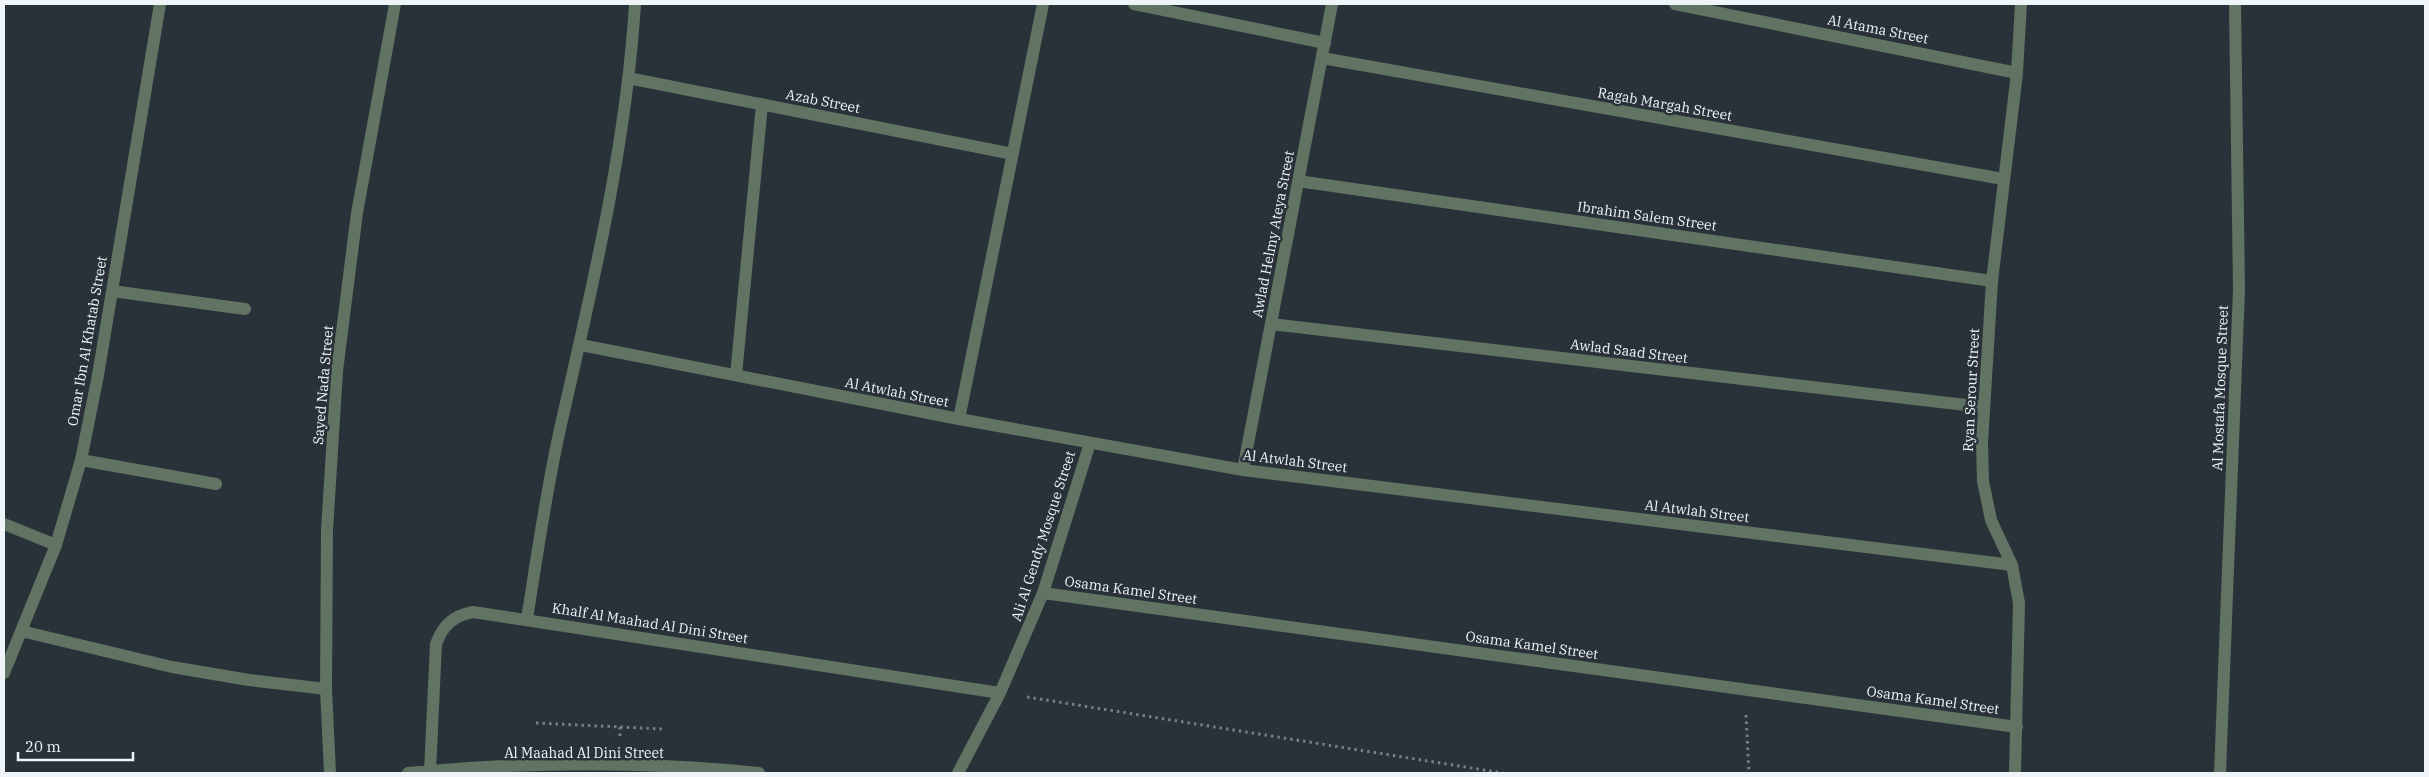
<svg xmlns="http://www.w3.org/2000/svg" width="2429" height="777" font-family="'IBM Plex Serif',serif">
  <style>
    .lines { fill: none; stroke-linecap: round; stroke-linejoin: round }
    .path { stroke: #777e84; stroke-width: 3; stroke-dasharray: 2.5 4; stroke-linecap: butt }
    .minor { stroke: #617363; stroke-width: 12 }
    .labels { text-anchor: middle; dominant-baseline: central; stroke-width: 5; stroke-linejoin: round; paint-order: stroke }
    .street-label { font-size: 14px; fill: #eff4f9; stroke: #2a3239 }
  </style>
  <rect width="100%" height="100%" fill="#2a3239"/>
  <g class="lines">
    <path class="path" d="M1027,697l476,76
      M1746,715l3,58
      M536,723l127,6
      M620,727v12"/>
    <path class="minor" d="M1134,4l191,39
      M1675,4l342,69
      M1322,58l681,121
      M628,78l385,76
      M1298,181l694,100
      M112,291l133,18
      M1271,324l712,83
      M581,345l378,74 284,51 769,95
      M736,375l26,-271
      M959,419l84,-415
      M81,460l135,24
      M1243,470l89,-466
      M4,524l52,21
      M1043,593l974,134
      M527,619c10,-63 19,-127 33,-190 32,-141 66,-281 75,-425
      M21,631l151,36 77,13 77,9
      M4,673l52,-128 25,-85 17,-85 62,-371
      M430,771l6,-127c7,-19 17,-28 37,-32l527,81
      M330,773l-4,-84 1,-159 10,-159 20,-158 38,-209
      M408,773c114,-11 237,-12 351,0
      M958,773l42,-80 43,-100 47,-150
      M2015,773l4,-170 -7,-38 -21,-45 -8,-39 -1,-38 10,-162 25,-208 4,-69
      M2220,773l19,-484 -4,-285"/>
  </g>
  <g class="labels">
    <g class="street-label">
      <text transform="translate(1878 29) rotate(11)">Al Atama Street</text>
      <text transform="translate(823 101) rotate(11)">Azab Street</text>
      <text transform="translate(1665 104) rotate(10)">Ragab Margah Street</text>
      <text transform="translate(1647 216) rotate(8)">Ibrahim Salem Street</text>
      <text transform="translate(1273 234) rotate(-79)">Awlad Helmy Ateya Street</text>
      <text transform="translate(87 341) rotate(-80)">Omar Ibn Al Khatab Street</text>
      <text transform="translate(1629 351) rotate(7)">Awlad Saad Street</text>
      <text transform="translate(323 385) rotate(-85)">Sayed Nada Street</text>
      <text transform="translate(2220 388) rotate(-88)">Al Mostafa Mosque Street</text>
      <text transform="translate(1971 390) rotate(-87)">Ryan Serour Street</text>
      <text transform="translate(897 392) rotate(11)">Al Atwlah Street</text>
      <text transform="translate(1295 461) rotate(7)">Al Atwlah Street</text>
      <text transform="translate(1697 511) rotate(7)">Al Atwlah Street</text>
      <text transform="translate(1043 536) rotate(-72)">Ali Al Gendy Mosque Street</text>
      <text transform="translate(1131 590) rotate(8)">Osama Kamel Street</text>
      <text transform="translate(650 623) rotate(9)">Khalf Al Maahad Al Dini Street</text>
      <text transform="translate(1532 645) rotate(8)">Osama Kamel Street</text>
      <text transform="translate(1933 700) rotate(8)">Osama Kamel Street</text>
      <text x="584" y="753">Al Maahad Al Dini Street</text>
    </g>
  </g>
  <rect width="2429" height="777" fill="none" stroke="#eff4f9" stroke-width="10"/>
  <path d="M18 752v8h115v-8" fill="none" stroke="#eff4f9" stroke-width="2.5"/>
  <text x="25" y="752" font-size="15" fill="#eff4f9" stroke="#2a3239" stroke-width="4" paint-order="stroke">20 m</text>
</svg>
